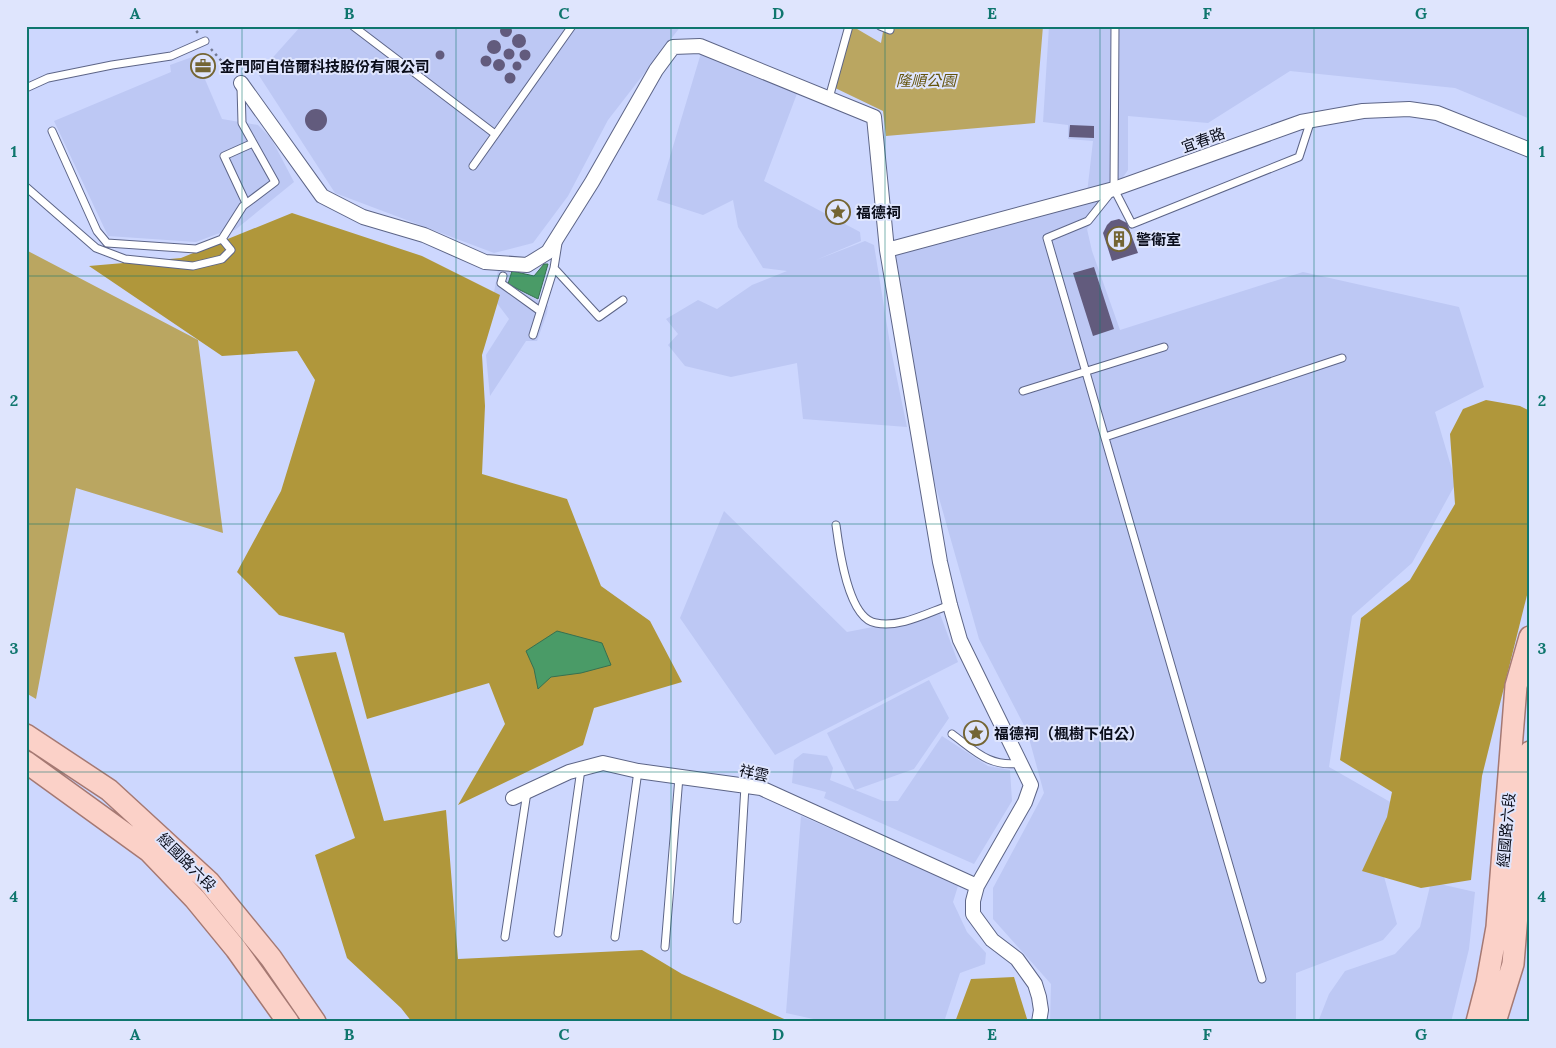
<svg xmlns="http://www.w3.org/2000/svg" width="1556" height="1048" font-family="Lora,'Noto Sans TC',serif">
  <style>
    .built { fill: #bdc8f4 }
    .green { fill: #baa661 }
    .forest { fill: #b0973b }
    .water { fill: #4a9b67; stroke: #377050 }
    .building { fill: #625b7d }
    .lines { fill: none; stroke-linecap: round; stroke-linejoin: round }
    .service-casing { stroke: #5d6587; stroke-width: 9 }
    .minor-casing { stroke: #5d6587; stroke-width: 16 }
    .primary-casing { stroke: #a57973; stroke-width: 24 }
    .path { stroke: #737a95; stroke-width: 2.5; stroke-dasharray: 2.5 4; stroke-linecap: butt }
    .service { stroke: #fff; stroke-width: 7 }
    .minor { stroke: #fff; stroke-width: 14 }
    .primary { stroke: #fbd1c8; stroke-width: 21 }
    .grid { fill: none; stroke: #0f766e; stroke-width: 1; stroke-opacity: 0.55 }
    .labels { text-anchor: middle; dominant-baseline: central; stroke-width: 4; stroke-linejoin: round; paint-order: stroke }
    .poi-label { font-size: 15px; font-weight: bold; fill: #0a0d1a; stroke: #dfe5fd; text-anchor: start }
    .park-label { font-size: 15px; font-style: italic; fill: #65540e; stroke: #dfe5fd }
    .street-label { font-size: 15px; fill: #0a0d1a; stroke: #dfe5fd }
    .neatline { fill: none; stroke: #0f766e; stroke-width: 2 }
    .grid-label { font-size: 16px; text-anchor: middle; font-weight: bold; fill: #0f766e }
  </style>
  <rect width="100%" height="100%" fill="#cdd7fe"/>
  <path class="built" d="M301,26h380l-73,94 -40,76 -35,47 -39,10 -159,-60 -77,-119z
    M1049,26h481v93l-75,-31 -165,-17 -82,52 -80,-7v54l-41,59 5,22 28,79 183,-58 156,35 25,80 -49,25 21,71 -44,80 -60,53 -23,151 77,44 -24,58 15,55 -14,16 -87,33v49h-246l1,-38 -58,-65v-31l51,-95 -17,-62 -48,-92 -55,-194 -29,-191 76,-18 115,-34 7,-61 -25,-2v-14l-25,-3z
    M701,53l97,38 -34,90 96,51 1,9 -45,19 49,-19 9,4 17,105 16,77 -104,-8 -6,-56 -66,14 -46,-11 -17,-21 10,-11 -12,-15 32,-19 19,9 35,-24 35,-14 -24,-3 -25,-41 -5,-27 -30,15 -46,-15z
    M195,56l27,63 36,6 13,13 23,44 -59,48 -18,4 -21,8 -88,-6 -54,-115 117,-49 -1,-7z
    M498,270l14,1 -3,13 39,22 -1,7 -10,28h-11l-36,55 -4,-41 23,-36 -16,-21z
    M724,511l123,121 93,-18 18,48 -183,93 -95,-137z
    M929,680l20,38 -35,51 -59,21 28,11h15l44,-65 46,30 22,4 2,31 -38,63 -150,-66 2,-6 -34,-9 2,-23 9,-7 24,3 6,12 -3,12 25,10 -28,-57z
    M801,816l95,41 62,29 -5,16 14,30 19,21 -1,11 -25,9 -16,49h-117l-41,-9z
    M1431,882l44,10 -6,57 -18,73h-133l11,-28 16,-23 50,-17 25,-27z"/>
  <path class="green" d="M852,26l29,17 3,-17h159l-8,97 -149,13 -3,-25 -52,-25z
    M26,250l172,90 25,193 -147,-45 -40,211 -10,-6z"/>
  <path class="forest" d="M292,213l130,43 78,39 -18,60 3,51 -3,68 85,25 34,87 49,35 32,61 -88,26 -11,37 -125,60 47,-81 -16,-41 -122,36 -23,-86 -65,-18 -42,-43 44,-81 34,-111 -18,-29 -75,5 -133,-90 92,-8z
    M1486,400l34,6 10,5v172l-48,193 -11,104 -50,8 -59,-17 25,-54 5,-25 -52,-32 21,-142 49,-38 45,-76 -5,-70 13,-25z
    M336,652l48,169 62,-11 12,149 184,-9 40,24 109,48h-379l-11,-14 -54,-50 -32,-103 40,-17 -61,-181z
    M1014,977l14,45h-73l16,-43z"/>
  <path class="water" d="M544,264h4l-10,35 -30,-15 4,-13 22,5z
    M557,631l45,12 9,22 -30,8 -30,4 -13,12 -4,-20 -8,-18z"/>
  <path class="building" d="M500 31a6 6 0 1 1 12 0a6 6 0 1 1-12 0Z
    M512 41a7 7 0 1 1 14 0a7 7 0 1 1-14 0Z
    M487 47a7 7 0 1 1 14 0a7 7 0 1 1-14 0Z
    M503.5 54a5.5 5.5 0 1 1 11 0a5.5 5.5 0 1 1-11 0Z
    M519.5 55a5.5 5.5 0 1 1 11 0a5.5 5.5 0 1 1-11 0Z
    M435.5 55a4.5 4.5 0 1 1 9 0a4.5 4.5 0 1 1-9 0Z
    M480.5 61a5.5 5.5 0 1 1 11 0a5.5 5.5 0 1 1-11 0Z
    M493 65a6 6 0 1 1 12 0a6 6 0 1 1-12 0Z
    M512.5 66a4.5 4.5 0 1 1 9 0a4.5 4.5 0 1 1-9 0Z
    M504.5 78a5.5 5.5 0 1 1 11 0a5.5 5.5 0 1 1-11 0Z
    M305 120a11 11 0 1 1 22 0a11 11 0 1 1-22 0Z
    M1070,125l24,1v12l-25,-1z
    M1119,219l8,4 11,30 -26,8 -9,-28 4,-8 4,-4z
    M1094,267l20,62 -21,7 -20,-63z"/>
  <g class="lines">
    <defs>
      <path id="service" d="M353,26l142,108
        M880,26l10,4
        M1115,26l-1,163 18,35 167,-67 12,-37
        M26,88l22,-10 64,-13 59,-9 34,-15
        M829,98l20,-72
        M52,131l45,100 10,12 89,6 26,-10 21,-33 32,-24 -33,-59 -1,-36
        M473,166l99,-140
        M26,187l70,61 29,11 68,7 29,-7 9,-9 -9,-11
        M1112,191l-24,30 -41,17 215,741
        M246,203l-22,-47 29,-13
        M558,243l-4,25 45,49 24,-17
        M503,276l-2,7 39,28
        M533,335l21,-67
        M1023,391l141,-44
        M1105,437l237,-79
        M836,525c3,23 12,94 40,98 24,5 51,-10 74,-18
        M952,734c23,17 38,34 69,29
        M737,920l8,-134
        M558,933l23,-164
        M505,937l22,-145
        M615,937l23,-166
        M665,947l14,-170"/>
      <path id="minor" d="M241,83l81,113 41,21 61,18 61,27 42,3 21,-13 44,-70 64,-112 17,-23 27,-1 174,71 13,133 53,312 10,43 10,35 71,145 -6,17 -48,84 -4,15v13l19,26 25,19 18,25 4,13 2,13 -2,12
        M887,250l227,-61 187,-67 62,-11 46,-2 28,4 93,37
        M513,798l56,-26 34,-9 35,8 123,17 216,98"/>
      <path id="primary" d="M26,735l83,55 100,92 62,76 44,64
        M26,762l123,89 46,48 41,50 52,73
        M1477,1022l10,-39 10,-56 19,-241 14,-49
        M1495,1022l18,-58 17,-212"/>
    </defs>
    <use href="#service" class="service-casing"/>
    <use href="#minor" class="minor-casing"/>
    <use href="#primary" class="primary-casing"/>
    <path class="path" d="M192,26l6,7
      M211,49l21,24"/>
    <use href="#service" class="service"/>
    <use href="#minor" class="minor"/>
    <use href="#primary" class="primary"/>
  </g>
  <path class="grid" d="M242,26v996M456,26v996M671,26v996M885,26v996M1100,26v996M1314,26v996M26,276h1504M26,524h1504M26,772h1504"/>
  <defs>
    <symbol id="office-ring" viewBox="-11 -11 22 22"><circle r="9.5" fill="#dfe5fd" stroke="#746533" stroke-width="1.5"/><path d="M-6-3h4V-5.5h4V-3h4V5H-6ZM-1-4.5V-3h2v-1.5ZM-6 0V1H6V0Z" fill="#746533"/></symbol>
    <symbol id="sight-ring" viewBox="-11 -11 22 22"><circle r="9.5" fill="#dfe5fd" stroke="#746533" stroke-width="1.5"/><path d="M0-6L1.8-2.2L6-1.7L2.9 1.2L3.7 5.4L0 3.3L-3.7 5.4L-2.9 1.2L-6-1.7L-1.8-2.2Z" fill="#746533"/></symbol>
    <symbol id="building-ring" viewBox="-11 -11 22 22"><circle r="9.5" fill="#dfe5fd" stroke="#746533" stroke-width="1.5"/><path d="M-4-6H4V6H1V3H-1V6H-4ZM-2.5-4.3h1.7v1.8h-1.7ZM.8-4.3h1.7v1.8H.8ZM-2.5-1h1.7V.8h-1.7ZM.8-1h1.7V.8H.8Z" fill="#746533"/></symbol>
  </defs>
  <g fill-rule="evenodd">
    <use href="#office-ring" x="189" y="52" width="28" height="28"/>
    <use href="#sight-ring" x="824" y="198" width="28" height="28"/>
    <use href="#building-ring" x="1105" y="225" width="28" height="28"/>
    <use href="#sight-ring" x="962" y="719" width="28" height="28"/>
  </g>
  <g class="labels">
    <g class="poi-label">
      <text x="220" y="66">金門阿自倍爾科技股份有限公司</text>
      <text x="856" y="212">福德祠</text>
      <text x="1136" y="239">警衛室</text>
      <text x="994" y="733">福德祠（楓樹下伯公）</text>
    </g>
    <g class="park-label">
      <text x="926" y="80">隆順公園</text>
    </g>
    <g class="street-label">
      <text transform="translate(1203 140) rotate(-20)">宜春路</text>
      <text transform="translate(754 773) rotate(13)">祥雲</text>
      <text transform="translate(1506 830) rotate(-85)">經國路六段</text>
      <text transform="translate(187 862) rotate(45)">經國路六段</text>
    </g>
  </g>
  <rect width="1556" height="1048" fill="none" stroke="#dfe5fd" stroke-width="55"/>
  <rect x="28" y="28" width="1500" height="992" class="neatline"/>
  <g class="grid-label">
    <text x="135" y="19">A</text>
    <text x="349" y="19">B</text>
    <text x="564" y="19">C</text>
    <text x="778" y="19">D</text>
    <text x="992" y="19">E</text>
    <text x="1207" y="19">F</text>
    <text x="1421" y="19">G</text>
    <text x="14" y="157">1</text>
    <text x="1542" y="157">1</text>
    <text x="14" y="406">2</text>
    <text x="1542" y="406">2</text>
    <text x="14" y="654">3</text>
    <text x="1542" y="654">3</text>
    <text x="14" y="902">4</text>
    <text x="1542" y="902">4</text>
    <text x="135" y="1040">A</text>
    <text x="349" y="1040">B</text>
    <text x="564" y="1040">C</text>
    <text x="778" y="1040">D</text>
    <text x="992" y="1040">E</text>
    <text x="1207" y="1040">F</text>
    <text x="1421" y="1040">G</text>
  </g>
</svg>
